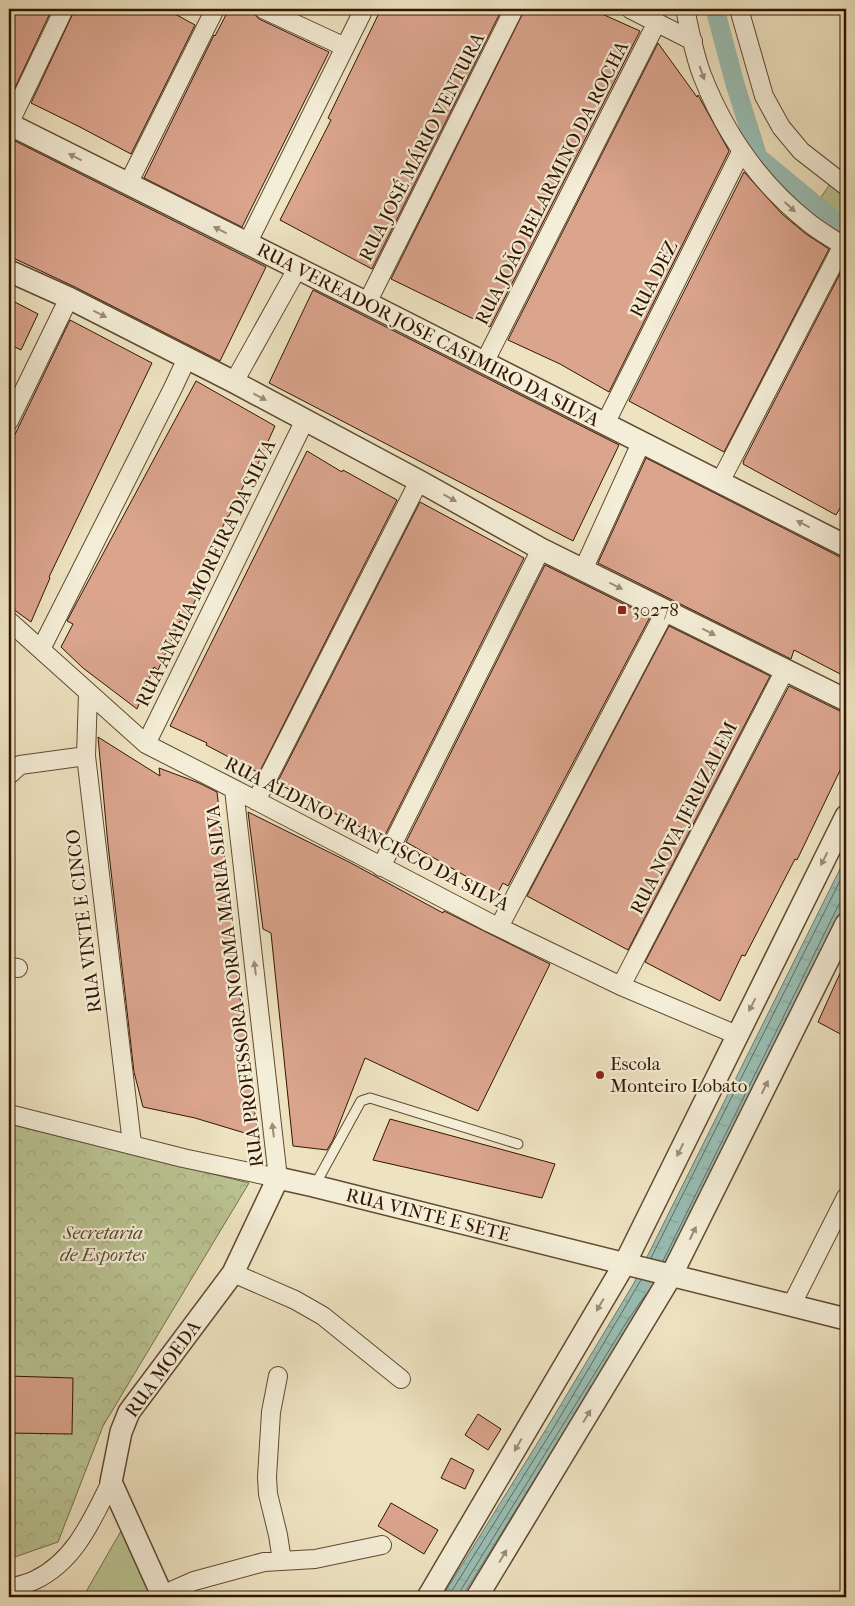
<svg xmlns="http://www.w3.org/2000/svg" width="855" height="1606" font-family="'IM FELL French Canon',serif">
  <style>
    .green { fill: #bac392; stroke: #766c4a }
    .forest { fill: url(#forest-crowns); stroke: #766c4a }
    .water { fill: url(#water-ripples); stroke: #707b6d }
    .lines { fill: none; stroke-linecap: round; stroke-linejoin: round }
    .shore { stroke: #666a5b; stroke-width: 1 }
    .canal { stroke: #99beb4; stroke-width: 19 }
    .building { fill: #daa48d; stroke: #321602 }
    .service-casing { stroke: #614932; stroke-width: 11 }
    .minor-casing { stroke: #614932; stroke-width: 20 }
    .tertiary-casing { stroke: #614932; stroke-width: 24 }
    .service { stroke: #f4edd7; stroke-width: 9 }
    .minor { stroke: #f4edd7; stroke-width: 18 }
    .tertiary { stroke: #f4edd7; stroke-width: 21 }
    .oneway { fill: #9d8c77 }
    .poi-dot { fill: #8f2418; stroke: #f4edd7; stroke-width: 2 }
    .labels { text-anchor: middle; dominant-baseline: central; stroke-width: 4.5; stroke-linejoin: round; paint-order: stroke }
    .street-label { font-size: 19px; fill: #321602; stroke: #f4edd7 }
    .poi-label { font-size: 19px; fill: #321602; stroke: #f4edd7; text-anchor: start }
    .park-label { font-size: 19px; font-style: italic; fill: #5b4a2d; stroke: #f4edd7 }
  </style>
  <defs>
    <pattern id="forest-crowns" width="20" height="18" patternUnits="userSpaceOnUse" patternTransform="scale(1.25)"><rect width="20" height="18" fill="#bac392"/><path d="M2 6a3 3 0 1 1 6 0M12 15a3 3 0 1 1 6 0" fill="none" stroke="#a0a77c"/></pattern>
    <pattern id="water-ripples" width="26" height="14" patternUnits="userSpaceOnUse" patternTransform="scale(1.25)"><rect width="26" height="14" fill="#99beb4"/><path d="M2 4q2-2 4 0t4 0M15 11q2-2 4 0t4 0" fill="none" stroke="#84a399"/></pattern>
  </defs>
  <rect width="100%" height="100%" fill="#eee3c1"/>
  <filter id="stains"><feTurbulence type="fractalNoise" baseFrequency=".004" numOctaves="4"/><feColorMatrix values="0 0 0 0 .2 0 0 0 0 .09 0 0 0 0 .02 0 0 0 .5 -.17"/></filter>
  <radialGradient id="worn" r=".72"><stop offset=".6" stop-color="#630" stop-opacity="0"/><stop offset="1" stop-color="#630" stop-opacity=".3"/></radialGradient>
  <path class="green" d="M832,181l14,14v34l-33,-20z
    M121,1531l30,66h-68z"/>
  <path class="forest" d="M9,1124l240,59 -146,243 -45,116 -49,17z"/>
  <path class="water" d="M846,857v45l-178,357 -38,66 -168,272h-20l106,-171 86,-143z"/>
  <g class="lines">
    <path class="shore" d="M651,1258l195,-389
      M663,1261l176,-357 3,-2 4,-1
      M448,1597l105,-168 88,-149
      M459,1597v-4l167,-270 20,-29"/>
    <path class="canal" d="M715,9l20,75 23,73 88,73"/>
  </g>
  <path class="building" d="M9,9h43l-40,85 -3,-2z
    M75,9h91l29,16 -64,129 -53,-28 -47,-23z
    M229,9h18l6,3 6,7 70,33 -87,175 -98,-49 70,-143 1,1z
    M381,9h121l-130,260 -92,-49 51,-100 -3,-2z
    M525,9h66l49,22 -150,296 -99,-48z
    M658,43l39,54 1,-2 31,56 -120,241 -49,-28 -52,-24z
    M9,138l257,129 -46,94 -145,-74 -66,-31z
    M744,172l38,42 24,20 23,15 -105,203 -95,-51z
    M846,262v236l-10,17 -93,-51 1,-2h-1z
    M313,290l306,155 -46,96 -304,-158z
    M9,299l29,15 -17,36 -12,-6z
    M70,320l82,43 -103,214 1,1 -19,44 -22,-16v-159z
    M196,381l79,45 -19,42 -3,-2 -24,50h-1l-31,62 7,3 -19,42 -5,-2 -22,49 -4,-3 -17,42 -54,-41 -22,-21 12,-23 -6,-3 9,-17z
    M307,451l35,21 1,-2 54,30 -138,273 -53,-28 1,-2 -37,-17z
    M646,458l194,99 6,1v119l-52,-27 -3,9 -193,-96z
    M420,502l104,56 -141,281 -106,-56z
    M545,565l105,52 -142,269 -5,-3 -6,11 -91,-52z
    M669,626l101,50 -142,274 -101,-54z
    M789,686l51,25 6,1v46l-49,102 -2,-1 -50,97 -3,-1 -22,46 -75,-39z
    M98,737l62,39 -1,-8 40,15 18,9 19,159h-2l24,186 -63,-19 -52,-11 -9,-35 -26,-227z
    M248,812l101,50 94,51 1,-2 106,53 -72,147 -113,-53 -32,82 -6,10 -34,-4 -22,-213 -8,-4z
    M846,960v77l-28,-15z
    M390,1119l165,45 -13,34 -169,-38z
    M9,1376l64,2 -1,56 -63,-1z
    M478,1414l23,15 -13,21 -23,-15z
    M451,1458l23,12 -9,19 -24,-11z
    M391,1503l47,27 -14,24 -46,-28z"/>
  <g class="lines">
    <defs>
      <path id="service" d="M315,1185l46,-84 9,-3 148,46"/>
      <path id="minor" d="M263,9l82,38
        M630,9l63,32
        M685,9c5,22 9,45 17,66 23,59 57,108 106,147 12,10 26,17 38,26
        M739,9l25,87 17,31 20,24 45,35
        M9,124l55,-115
        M128,184l87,-175
        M247,244l117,-235
        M367,303l147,-294
        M484,363l173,-341
        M234,382l63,-113
        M9,421l60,-123
        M605,424l136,-272
        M720,482l123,-237
        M583,570l58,-127
        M9,621l137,123 88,45 256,134 131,63 116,49
        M41,649l132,-261 14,-30
        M88,693l-2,63 46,388
        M146,744l159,-324
        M9,775l11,-10 66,-9
        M256,801l163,-320
        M381,867l160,-318
        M499,927l167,-317
        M9,967l9,1
        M621,986l164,-316
        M9,1114l174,44 95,20 -44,-389
        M233,1273l62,27 28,16 78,63
        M791,1306l55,-109
        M278,1376l-7,36 -4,65 1,17 10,41 4,26
        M9,1588c8,-2 18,-4 26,-8 40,-19 57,-60 76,-98
        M162,1595l32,-14 70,-19 51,-3 67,-14"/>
      <path id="tertiary" d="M9,124l358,179 479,243
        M9,271l60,27 165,84 185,99 122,68 305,151
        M163,1597l-52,-115 10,-50 8,-20 104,-139 45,-95 36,8 532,133
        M428,1597l197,-334 221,-447
        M477,1597l194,-321 175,-352"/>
    </defs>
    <use href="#service" class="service-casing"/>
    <use href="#minor" class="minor-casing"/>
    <use href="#tertiary" class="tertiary-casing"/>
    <use href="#service" class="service"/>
    <use href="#minor" class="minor"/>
    <use href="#tertiary" class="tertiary"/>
  </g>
  <defs><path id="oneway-solid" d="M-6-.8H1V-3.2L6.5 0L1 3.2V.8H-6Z" transform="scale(1.25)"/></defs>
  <g class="oneway">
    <use href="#oneway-solid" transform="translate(702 73) rotate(71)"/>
    <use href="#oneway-solid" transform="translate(75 157) rotate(-153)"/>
    <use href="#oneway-solid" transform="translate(790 207) rotate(43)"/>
    <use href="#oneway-solid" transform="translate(220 230) rotate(-153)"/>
    <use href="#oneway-solid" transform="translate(100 314) rotate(27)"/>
    <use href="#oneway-solid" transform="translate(260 397) rotate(28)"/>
    <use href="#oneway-solid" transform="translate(450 498) rotate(29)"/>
    <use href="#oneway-solid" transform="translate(803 524) rotate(-153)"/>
    <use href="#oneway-solid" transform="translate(616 586) rotate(26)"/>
    <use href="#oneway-solid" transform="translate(709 632) rotate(27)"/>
    <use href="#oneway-solid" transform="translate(824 859) rotate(117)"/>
    <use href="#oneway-solid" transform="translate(255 968) rotate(-97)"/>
    <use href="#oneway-solid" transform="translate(752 1005) rotate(117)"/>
    <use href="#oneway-solid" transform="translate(765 1087) rotate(-64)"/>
    <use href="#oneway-solid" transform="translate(273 1130) rotate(-97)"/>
    <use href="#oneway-solid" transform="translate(680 1150) rotate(116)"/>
    <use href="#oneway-solid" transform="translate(693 1233) rotate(-64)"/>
    <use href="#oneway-solid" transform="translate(600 1305) rotate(120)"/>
    <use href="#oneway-solid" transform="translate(587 1416) rotate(-59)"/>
    <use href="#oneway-solid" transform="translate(518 1445) rotate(120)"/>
    <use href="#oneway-solid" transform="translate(503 1556) rotate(-59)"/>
  </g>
  <g class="poi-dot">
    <rect x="617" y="605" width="10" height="10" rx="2.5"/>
    <circle cx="600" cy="1075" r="5"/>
  </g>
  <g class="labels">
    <g class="street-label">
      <text transform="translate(422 147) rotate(-63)">RUA JOSÉ MÁRIO VENTURA</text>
      <text transform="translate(552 183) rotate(-63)">RUA JOÃO BELARMINO DA ROCHA</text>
      <text transform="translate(654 279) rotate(-63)">RUA DEZ</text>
      <text transform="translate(428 335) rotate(27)">RUA VEREADOR JOSE CASIMIRO DA SILVA</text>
      <text transform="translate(206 573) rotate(-64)">RUA ANALIA MOREIRA DA SILVA</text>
      <text transform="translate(684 818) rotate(-63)">RUA NOVA JERUZALEM</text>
      <text transform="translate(367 834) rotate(27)">RUA ALDINO FRANCISCO DA SILVA</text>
      <text transform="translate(84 921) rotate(-97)">RUA VINTE E CINCO</text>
      <text transform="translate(235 986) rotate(-97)">RUA PROFESSORA NORMA MARIA SILVA</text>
      <text transform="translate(428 1215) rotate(14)">RUA VINTE E SETE</text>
      <text transform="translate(163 1369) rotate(-54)">RUA MOEDA</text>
    </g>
    <g class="poi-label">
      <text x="632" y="610">30278</text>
      <text x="610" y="1064">Escola<tspan x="610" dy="22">Monteiro Lobato</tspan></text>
    </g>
    <g class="park-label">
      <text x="103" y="1233">Secretaria<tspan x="103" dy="22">de Esportes</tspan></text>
    </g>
  </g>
  <rect width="855" height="1606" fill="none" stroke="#eee3c1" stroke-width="30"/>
  <rect x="10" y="10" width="835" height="1586" fill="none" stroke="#321602" stroke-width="2.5"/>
  <rect x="15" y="15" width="825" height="1576" fill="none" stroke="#321602"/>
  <rect width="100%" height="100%" filter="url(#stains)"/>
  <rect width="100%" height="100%" fill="url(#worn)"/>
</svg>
